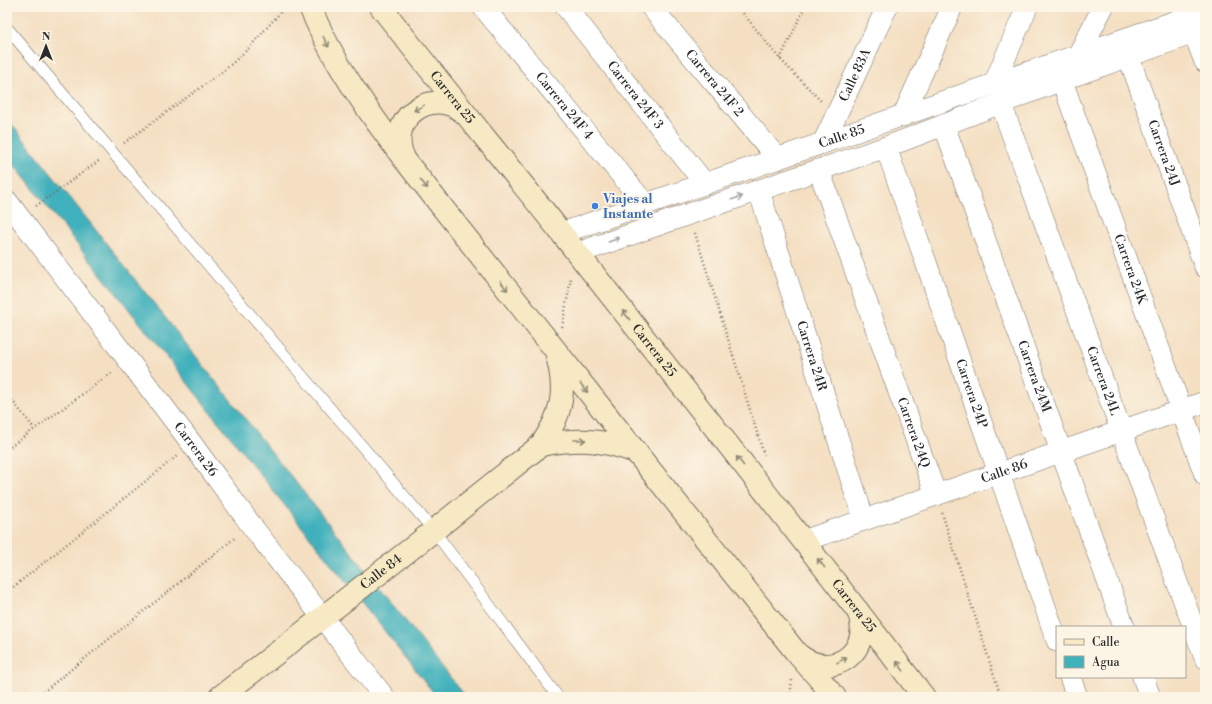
<svg xmlns="http://www.w3.org/2000/svg" width="1212" height="704" font-family="'Libre Bodoni',serif">
  <style>
    .water { fill: #41b1bc; stroke: #366e74 }
    .lines { fill: none; stroke-linecap: round; stroke-linejoin: round }
    .lane-casing { stroke: #716a60; stroke-width: 12 }
    .street-casing { stroke: #716a60; stroke-width: 22 }
    .secondary-casing { stroke: #716a60; stroke-width: 24 }
    .path { stroke: #716a60; stroke-width: 2.5; stroke-dasharray: 1 3; stroke-linecap: butt }
    .lane { stroke: #fff; stroke-width: 11 }
    .street { stroke: #fff; stroke-width: 21 }
    .secondary { stroke: #f6e9c3; stroke-width: 22 }
    .oneway { stroke: #908a77 }
    .oneway2 { stroke: #a0a0a0 }
    .shop-dot { fill: #3f7fe0; stroke: #fcf5e5; stroke-width: 1.5 }
    .labels { text-anchor: middle; dominant-baseline: central; stroke-width: 3.5; stroke-linejoin: round; paint-order: stroke }
    .street-label { font-size: 13px; fill: #2b2b2b; stroke: #fcf5e5 }
    .shop-label { font-size: 13px; font-weight: bold; fill: #366cbe; stroke: #fcf5e5; text-anchor: start }
  </style>
  <rect width="100%" height="100%" fill="#fcf5e5"/>
  <filter id="ink" filterUnits="userSpaceOnUse"><feTurbulence type="fractalNoise" baseFrequency=".025" numOctaves="2"/><feDisplacementMap in="SourceGraphic" scale="8" xChannelSelector="R" yChannelSelector="G"/><feConvolveMatrix kernelMatrix="1 2 1 2 8 2 1 2 1" color-interpolation-filters="sRGB"/></filter>
  <filter id="wash" filterUnits="userSpaceOnUse"><feTurbulence type="fractalNoise" baseFrequency=".012" numOctaves="4" result="noise"/><feDisplacementMap in="SourceGraphic" scale="16" xChannelSelector="R" yChannelSelector="G"/><feGaussianBlur stdDeviation="0.9" result="paint"/><feColorMatrix in="noise" values="0 0 0 0 0 0 0 0 0 0 0 0 0 0 0 0 0 1.4 0 .05"/><feComposite in="paint" operator="in"/></filter>
  <g filter="url(#wash)">
    <rect width="100%" height="100%" fill="#f4dfc2"/>
    <path class="water" d="M7,118l459,579h-29l-430,-541z"/>
  </g>
  <g filter="url(#ink)">
    <g class="lines">
      <defs>
        <path id="lane" d="M7,28l427,503 124,166"/>
        <g id="street">
          <path id="s1" d="M483,7l162,197"/>
          <path id="s2" d="M566,7l139,177"/>
          <path id="s3" d="M651,7l127,152"/>
          <path d="M1189,20l16,42"/>
          <path id="s4" d="M1124,44l81,223"/>
          <path d="M1078,55l25,-48"/>
          <path id="s5" d="M1057,67l148,408"/>
          <path d="M994,84l33,-77"/>
          <path id="s6" d="M1001,104l204,554"/>
          <path d="M903,116l49,-109"/>
          <path id="s7" d="M944,125l180,502"/>
          <path id="s8" d="M823,143l64,-136"/>
          <path id="s9" d="M886,147l171,494"/>
          <path id="s10" d="M819,170l117,325"/>
          <path id="s11" d="M759,191l105,329"/>
          <path id="s12" d="M7,201l185,243 59,81 133,172"/>
          <path id="s13" d="M562,233l626,-216 17,-1"/>
          <path d="M578,253l111,-39 197,-67 176,-67 132,-47"/>
          <path id="s14" d="M803,541l402,-139"/>
          <path d="M1070,677l7,20"/>
          <path d="M1143,677l7,20"/>
        </g>
        <g id="secondary">
          <path d="M310,7c23,56 58,104 94,152l232,293 159,199 40,46"/>
          <path id="s15" d="M381,7c59,77 122,152 182,228 121,153 242,307 361,462"/>
          <path d="M404,158c-19,-38 27,-73 59,-46"/>
          <path d="M541,445c36,-7 61,-6 95,7"/>
          <path d="M800,656c34,25 74,-6 58,-45"/>
          <path id="s16" d="M220,697l192,-149 129,-103c21,-30 26,-53 16,-89"/>
        </g>
      </defs>
      <use href="#lane" class="lane-casing"/>
      <use href="#street" class="street-casing"/>
      <use href="#secondary" class="secondary-casing"/>
      <path class="path" d="M738,7l42,52 41,42
        M780,59l25,-52
        M124,143l102,-74 23,-21 36,-41
        M36,206l64,-46
        M695,233l69,222
        M562,327l9,-49
        M7,394l27,34
        M7,449l106,-77
        M942,513l59,184
        M7,592l170,-136
        M37,697l199,-160
        M790,697l2,-17"/>
      <use href="#lane" class="lane"/>
      <use href="#street" class="street"/>
      <use href="#secondary" class="secondary"/>
    </g>
    <defs><path id="oneway-shaft" d="M-6 0H5M1.5-3L5.5 0L1.5 3" fill="none" stroke-width="1.6" stroke-linecap="round" stroke-linejoin="round"/></defs>
    <g class="oneway">
      <use href="#oneway-shaft" transform="translate(326 42) rotate(62)"/>
      <use href="#oneway-shaft" transform="translate(419 108) rotate(151)"/>
      <use href="#oneway-shaft" transform="translate(424 184) rotate(52)"/>
      <use href="#oneway-shaft" transform="translate(504 286) rotate(52)"/>
      <use href="#oneway-shaft" transform="translate(626 315) rotate(-128)"/>
      <use href="#oneway-shaft" transform="translate(584 388) rotate(52)"/>
      <use href="#oneway-shaft" transform="translate(580 440)"/>
      <use href="#oneway-shaft" transform="translate(740 461) rotate(-128)"/>
      <use href="#oneway-shaft" transform="translate(821 563) rotate(-129)"/>
      <use href="#oneway-shaft" transform="translate(842 660) rotate(-29)"/>
      <use href="#oneway-shaft" transform="translate(900 666) rotate(-127)"/>
    </g>
    <g class="oneway2">
      <use href="#oneway-shaft" transform="translate(737 198) rotate(-18)"/>
      <use href="#oneway-shaft" transform="translate(614 240) rotate(-20)"/>
    </g>
  </g>
  <circle class="shop-dot" cx="595" cy="206" r="4"/>
  <g class="labels">
    <g class="street-label">
      <text stroke="none"><textPath href="#s8" startOffset="75">Calle 83A</textPath></text>
      <text stroke="none"><textPath href="#s3" startOffset="99">Carrera 24F 2</textPath></text>
      <text stroke="none"><textPath href="#s2" startOffset="112">Carrera 24F 3</textPath></text>
      <text stroke="none"><textPath href="#s15" startOffset="115">Carrera 25</textPath></text>
      <text stroke="none"><textPath href="#s1" startOffset="128">Carrera 24F 4</textPath></text>
      <text stroke="none"><textPath href="#s13" startOffset="296">Calle 85</textPath></text>
      <text stroke="none"><textPath href="#s4" startOffset="116">Carrera 24J</textPath></text>
      <text stroke="none"><textPath href="#s5" startOffset="215">Carrera 24K</textPath></text>
      <text stroke="none"><textPath href="#s15" startOffset="439">Carrera 25</textPath></text>
      <text stroke="none"><textPath href="#s11" startOffset="173">Carrera 24R</textPath></text>
      <text stroke="none"><textPath href="#s7" startOffset="267">Carrera 24M</textPath></text>
      <text stroke="none"><textPath href="#s6" startOffset="295">Carrera 24L</textPath></text>
      <text stroke="none"><textPath href="#s9" startOffset="261">Carrera 24P</textPath></text>
      <text stroke="none"><textPath href="#s10" startOffset="279">Carrera 24Q</textPath></text>
      <text stroke="none"><textPath href="#s12" startOffset="312">Carrera 26</textPath></text>
      <text stroke="none"><textPath href="#s14" startOffset="213">Calle 86</textPath></text>
      <text stroke="none"><textPath href="#s16" startOffset="204">Calle 84</textPath></text>
      <text stroke="none"><textPath href="#s15" startOffset="763">Carrera 25</textPath></text>
    </g>
    <g class="shop-label">
      <text x="603" y="199">Viajes al<tspan x="603" dy="15">Instante</tspan></text>
    </g>
  </g>
  <rect width="1212" height="704" fill="none" stroke="#fcf5e5" stroke-width="24"/>
  <rect x="1056" y="626" width="130" height="52" fill="#fcf5e5" stroke="#a8a49b"/>
  <rect x="1064" y="639" width="20" height="6" fill="#f6e9c3" stroke="#a8a49b"/>
  <text x="1092" y="646" font-size="12" fill="#2b2b2b">Calle</text>
  <rect x="1064" y="656" width="20" height="12" fill="#41b1bc" stroke="#a8a49b"/>
  <text x="1092" y="666" font-size="12" fill="#2b2b2b">Agua</text>
  <g transform="translate(46 46)" stroke="#fcf5e5" stroke-width="3" paint-order="stroke">
  <path d="M0-3L7 15L0 10L-7 15Z" fill="#2b2b2b"/>
  <text y="-6" font-size="11" font-weight="bold" text-anchor="middle" fill="#2b2b2b">N</text>
  </g>
</svg>
